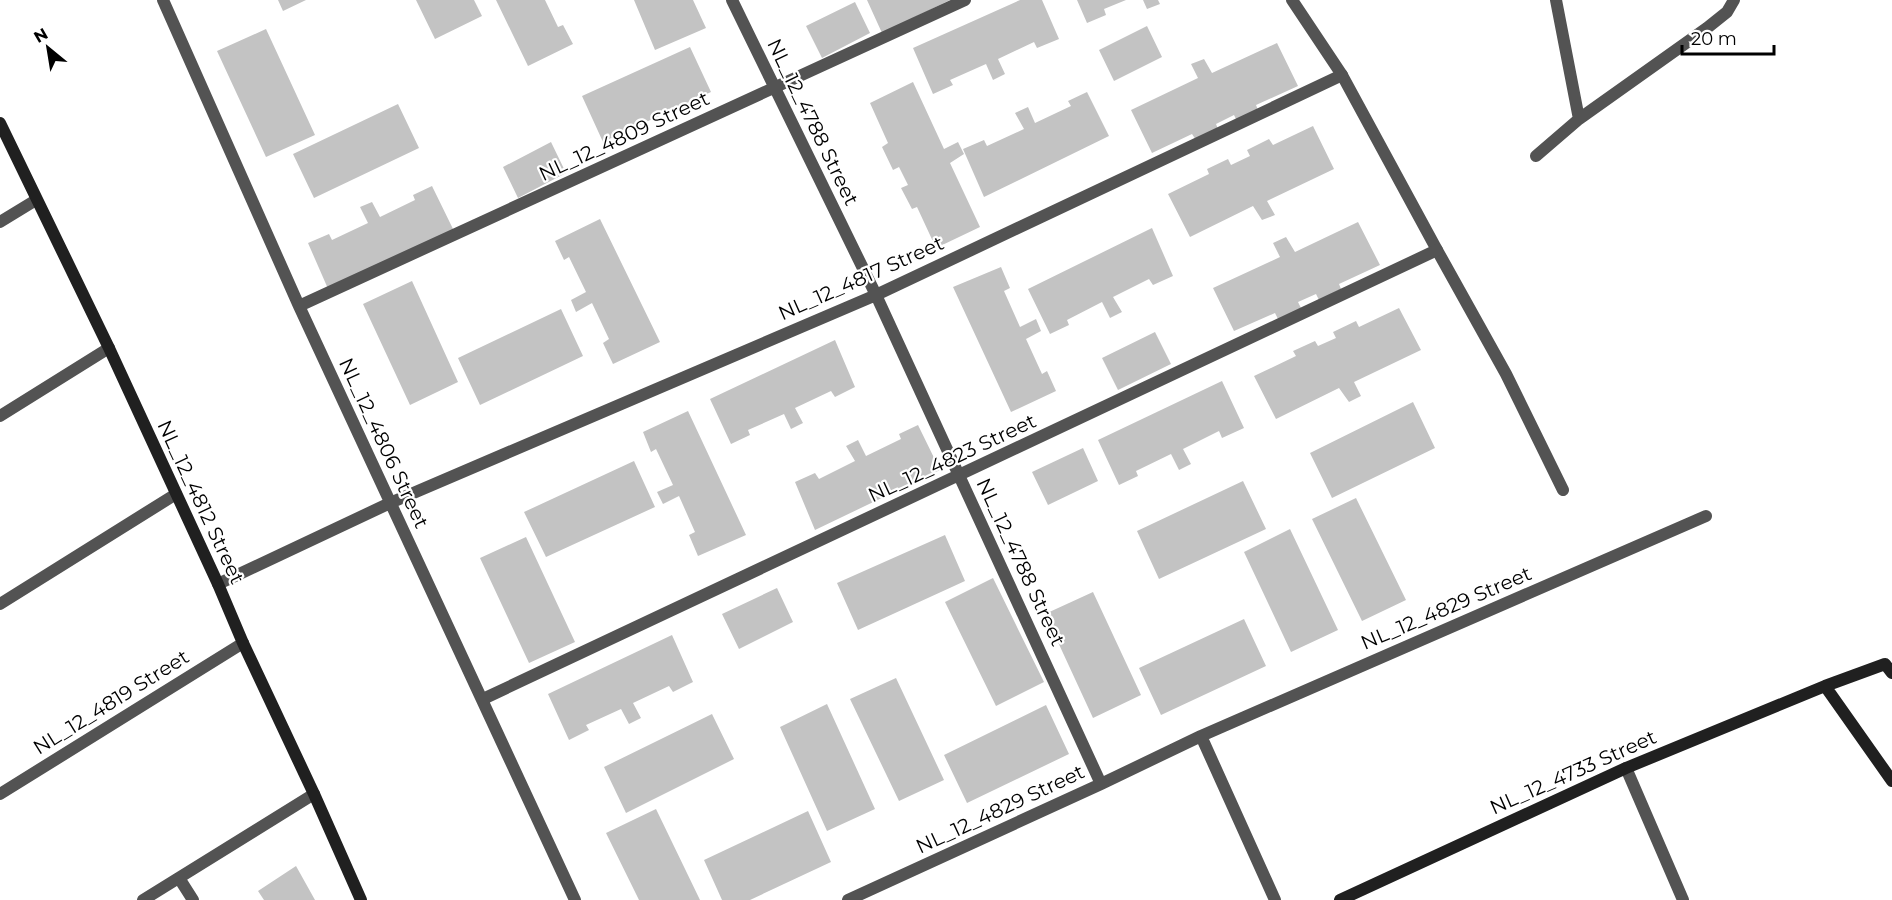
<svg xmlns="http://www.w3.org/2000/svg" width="1892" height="900" font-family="Montserrat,sans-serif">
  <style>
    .building { fill: #c3c3c3 }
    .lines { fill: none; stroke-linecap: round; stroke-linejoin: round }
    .lane { stroke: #535353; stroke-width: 12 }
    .street { stroke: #535353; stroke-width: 12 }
    .secondary { stroke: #202020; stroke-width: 12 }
    .labels { text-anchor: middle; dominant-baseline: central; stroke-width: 4.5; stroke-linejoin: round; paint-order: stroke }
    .street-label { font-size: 20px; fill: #000; stroke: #fff }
  </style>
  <rect width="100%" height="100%" fill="#fff"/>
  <path class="building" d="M278,0h28l-23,11z
    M416,0h58l8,16 -47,23z
    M496,0h49l13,27 5,-2 10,19 -45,22z
    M634,0h59l13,28 -51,22z
    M867,0h83l-68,33z
    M1020,0h22l17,39 -22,9 -3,-6 -36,17 7,15 -12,6 -7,-16 -36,16 3,5 -20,9 -20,-46z
    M1077,0h49l-22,9 2,6 -19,8z
    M1143,0h15l2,4 -13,5z
    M855,2l15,31 -48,25 -16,-32z
    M1147,26l15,31 -48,24 -15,-31z
    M266,29l49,106 -49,22 -49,-106z
    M1277,43l21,43 -42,19 2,5 -21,11 -3,-6 -18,9 2,5 -22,11 -4,-6 -40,19 -21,-43 67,-32 -7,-14 13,-5 8,14z
    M690,47l21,45 -108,50 -21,-46z
    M913,82l31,67 14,-7 6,12 -14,9 30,64 -44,21 -19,-41 -5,2 -11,-21 7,-3 -9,-18 -6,3 -11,-23 6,-4 -18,-40z
    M1087,92l22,44 -125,61 -21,-48 21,-9 3,6 37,-17 -9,-16 13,-6 7,16 36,-17 -3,-5z
    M398,104l21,44 -105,50 -21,-44z
    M1313,126l21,43 -67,32 8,14 -13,5 -9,-14 -63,31 -22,-43 41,-20 -2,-5 21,-10 3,6 19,-9 -3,-6 22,-11 4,6z
    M551,142l15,31 -48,25 -15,-31z
    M432,186l22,45 -125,60 -21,-48 21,-9 3,6 36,-17 -8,-16 12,-5 8,15 35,-17 -2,-5z
    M600,219l60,123 -47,22 -10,-21 6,-4 -17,-36 -16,9 -5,-12 15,-8 -17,-35 -5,3 -9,-19z
    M1358,222l22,43 -41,19 2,5 -22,11 -3,-6 -18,8 3,6 -23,11 -3,-6 -41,18 -21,-43 67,-31 -7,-14 13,-6 9,15z
    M1152,228l21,48 -20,9 -4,-6 -36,18 9,15 -12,6 -8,-16 -35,18 2,5 -19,9 -22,-45z
    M1001,267l9,21 -6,3 16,36 16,-8 5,12 -15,8 16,35 5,-3 9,20 -45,21 -58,-125z
    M412,281l46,101 -48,23 -47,-101z
    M1399,308l22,42 -67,32 7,14 -12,6 -10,-14 -63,31 -22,-43 42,-20 -3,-5 22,-10 3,5 18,-8 -3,-6 23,-11 3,6z
    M561,309l22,47 -103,49 -22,-47z
    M1155,332l16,32 -53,26 -16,-32z
    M835,340l20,47 -20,10 -4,-6 -36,17 8,15 -12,6 -7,-15 -36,16 2,5 -19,9 -21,-45z
    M1222,381l22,47 -22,10 -3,-7 -36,18 8,15 -12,6 -8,-16 -35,17 2,5 -19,9 -21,-45z
    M1413,402l22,46 -103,50 -22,-45z
    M688,411l58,124 -48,21 -9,-21 6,-3 -16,-36 -16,8 -6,-12 16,-7 -17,-36 -5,3 -8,-20z
    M918,425l22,45 -125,60 -20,-48 20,-9 4,6 36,-18 -9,-15 12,-6 8,16 35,-17 -2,-5z
    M1083,448l15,33 -50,24 -16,-33z
    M634,461l21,46 -109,50 -22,-45z
    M1243,481l23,48 -107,50 -22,-48z
    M1356,498l50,102 -44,21 -50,-102z
    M1290,529l48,101 -47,22 -47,-100z
    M945,535l20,46 -107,49 -21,-47z
    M526,537l49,105 -46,21 -49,-105z
    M993,578l51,104 -48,24 -51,-104z
    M777,588l16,34 -54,27 -17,-35z
    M1093,592l48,103 -48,23 -48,-104z
    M1244,619l22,47 -105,49 -22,-47z
    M672,635l21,47 -20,10 -4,-6 -36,17 8,15 -12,6 -8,-15 -35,16 3,5 -20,10 -21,-46z
    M896,678l48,102 -45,21 -49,-102z
    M827,704l48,105 -48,22 -47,-104z
    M1046,705l23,49 -102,49 -23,-48z
    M712,714l22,45 -108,54 -22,-46z
    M656,809l44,91h-61l-33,-67z
    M808,811l23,51 -81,38h-28l-18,-40z
    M296,866l19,34h-51l-6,-9z"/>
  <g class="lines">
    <path class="lane" d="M1292,0l50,75 95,175 69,124 57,116"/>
    <path class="street" d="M163,0l136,306 276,594
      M732,0l144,295 225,489
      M1556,0l23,119
      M1536,156l43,-37 128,-91 20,-16 7,-12
      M0,222l36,-22
      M299,306l666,-306
      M0,416l109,-68
      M218,584l172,-81 486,-208 466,-220
      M0,604l176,-110
      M483,699l954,-449
      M1201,736l74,164
      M1626,768l57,132
      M0,794l243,-151
      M179,878l14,22
      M143,900l171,-106
      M848,900l253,-116 100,-48 505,-220"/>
    <path class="secondary" d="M0,123l109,225 109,236 25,59 71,151 47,106
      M1825,686l67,95
      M1340,900l286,-132 199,-82 60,-22 7,9"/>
  </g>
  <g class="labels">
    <g class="street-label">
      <text transform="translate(813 122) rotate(64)">NL_12_4788 Street</text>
      <text transform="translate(624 136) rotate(-25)">NL_12_4809 Street</text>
      <text transform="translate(861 278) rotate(-24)">NL_12_4817 Street</text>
      <text transform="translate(384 443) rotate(65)">NL_12_4806 Street</text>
      <text transform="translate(952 458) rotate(-25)">NL_12_4823 Street</text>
      <text transform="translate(201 502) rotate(65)">NL_12_4812 Street</text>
      <text transform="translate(1021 562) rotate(65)">NL_12_4788 Street</text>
      <text transform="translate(1446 608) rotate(-23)">NL_12_4829 Street</text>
      <text transform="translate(111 702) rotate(-32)">NL_12_4819 Street</text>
      <text transform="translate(1573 772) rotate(-24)">NL_12_4733 Street</text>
      <text transform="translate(1000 809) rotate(-25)">NL_12_4829 Street</text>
    </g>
  </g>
  <g transform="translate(48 48) rotate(330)" stroke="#ffffff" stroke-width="4.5" paint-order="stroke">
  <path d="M0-4.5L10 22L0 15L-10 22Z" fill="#000000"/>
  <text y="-9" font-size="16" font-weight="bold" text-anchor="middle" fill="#000000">N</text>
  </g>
  <path d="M1682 45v9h92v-9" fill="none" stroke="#000000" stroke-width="3"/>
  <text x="1691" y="45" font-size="18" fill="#000000" stroke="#ffffff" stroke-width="4.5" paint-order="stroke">20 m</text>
</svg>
